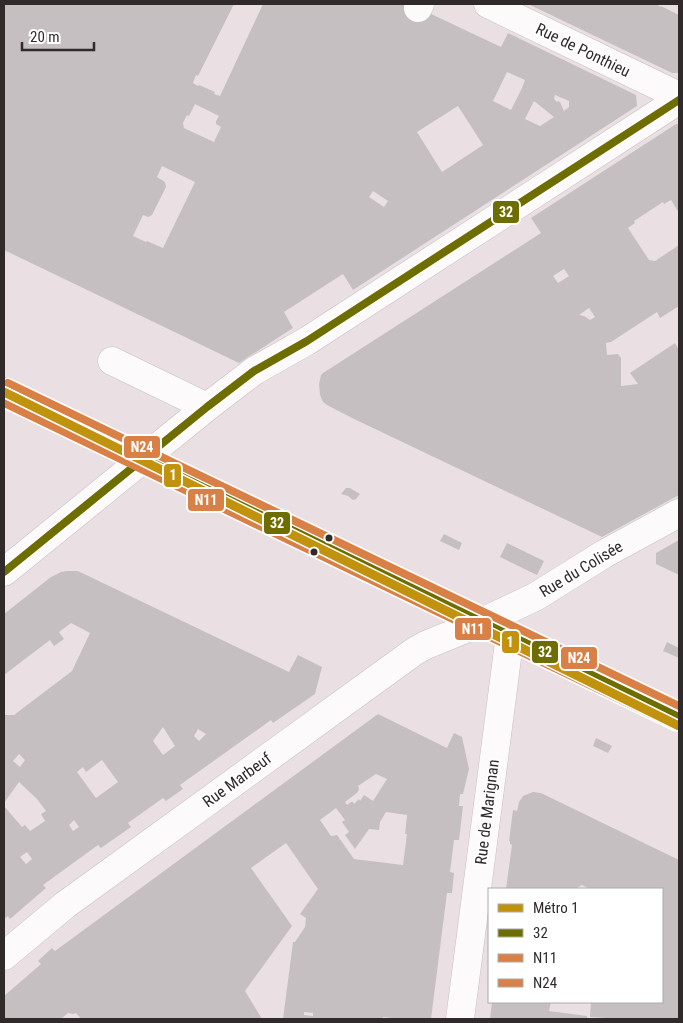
<svg xmlns="http://www.w3.org/2000/svg" width="683" height="1023" font-family="'Roboto Condensed',sans-serif">
  <style>
    .building { fill: #c6bfc1; fill-rule: evenodd }
    .lines { fill: none; stroke-linecap: round; stroke-linejoin: round }
    .minor-casing { stroke: #c7bfc1; stroke-width: 29 }
    .major-casing { stroke: #b09ea4; stroke-width: 29 }
    .minor { stroke: #fcfafb; stroke-width: 28 }
    .major { stroke: #ece2e5; stroke-width: 28 }
    .bus-1-casing { stroke: #fff; stroke-width: 11 }
    .bus-2-casing { stroke: #fff; stroke-width: 11 }
    .bus-3-casing { stroke: #fff; stroke-width: 11 }
    .bus-1 { stroke: #6e6e00; stroke-width: 8 }
    .bus-2 { stroke: #d98046; stroke-width: 8 }
    .bus-3 { stroke: #d98046; stroke-width: 8 }
    .metro-1-casing { stroke: #fff; stroke-width: 12 }
    .metro-1 { stroke: #c1920d; stroke-width: 9 }
    .bus-dot { fill: #302a2b; stroke: #fff; stroke-width: 2 }
    .labels { text-anchor: middle; dominant-baseline: central; stroke-width: 4; stroke-linejoin: round; paint-order: stroke }
    .street-label { font-size: 16px; fill: #302a2b; stroke: #fff }
    .line-badge { stroke: #fff; stroke-width: 2 }
    .badge-label { font-size: 14px; text-anchor: middle; font-weight: bold; fill: #fff }
  </style>
  <rect width="100%" height="100%" fill="#eae0e3"/>
  <path class="building" d="M4,4h230l-36,72 -2,-1 -3,8 5,3 1,-1 16,7 -1,2 6,2 43,-92h147l91,43 7,-14 128,62 1,11 -284,184 -10,-16 -59,38 9,16 -54,35 -235,-113zM507,72l18,8 -3,8 -11,22 -18,-9zM555,95l14,6v6l-5,4 -4,-9 -2,-1 -1,1 -3,-3zM534,101l20,16 -14,9 -15,-7zM195,104l24,12 -3,5v3l5,3 -7,15 -30,-14 -1,-5 4,-8 2,1zM458,106l25,39 -41,27 -25,-40zM162,166l33,16 -32,66 -16,-7 -1,1 -13,-6 10,-21 5,2 4,-2 14,-28 -1,-5 -8,-5zM373,191l15,10 -4,6 -15,-10z
    M528,4h128l5,3v-1l18,9v58h-7z
    M676,124h3v89l-8,-13 -7,4 -1,-2 -29,19 1,2 -7,5 21,32 6,1 24,-16v61l-19,12 -3,-6 -46,30 -5,1 1,12 11,-1 3,4v28l17,-2 -8,-11 45,-30 4,7v145l-77,42 -250,-119 -25,-13 -4,-3 -3,-7 -1,-11 2,-9 2,-2 218,-140 -10,-15zM564,269l5,7 -11,7 -5,-7zM589,308l6,9 -5,3 -6,-4 -5,-1z
    M346,488h4l10,6 -4,5 -3,1 -5,-4 -7,-2z
    M444,534l18,9 -3,7 -19,-9z
    M679,540v35l-23,-11v-11z
    M507,543l37,18 -7,14 -37,-18z
    M67,571h10l5,2 207,99 9,-17 24,12 -7,27 -42,29 -2,-3 -91,65 3,4 -17,12 -3,-3 -35,25 3,4 -30,21 -3,-3 -55,40 3,3 -36,31 -2,-3 -4,3v-113l18,21 3,-2 5,6 15,-10 -4,-7 5,-3 -9,-12 -18,-17 -15,21v-88h10l58,-44 18,-38 -19,-10 -12,9 5,7 -10,7 -4,-6 -46,35v-61l47,-37 10,-5zM163,727l12,19 -12,9 -10,-14zM198,729l8,5 -7,7 -5,-5zM19,754l6,6 -5,7 -7,-6zM102,760l16,22 -22,16 -19,-26 6,-5 3,5zM74,820l5,7 -6,4 -4,-6zM27,852l5,7 -6,5 -6,-7z
    M667,642l12,6v10l-16,-7z
    M378,714l69,34 7,-15 8,4 7,32 -6,25h-3l-1,12h4l-4,34h-5l-4,32 4,1 -2,20h-5l-16,126h-29l-19,-2 -1,2h-99l10,-77h2l10,-15 1,-9 -6,-4 18,-25 -32,-46 -35,25 41,58 -47,65 17,28h-181l-5,-6 -3,1 -5,-1 -7,6h-57v-23l37,-32 -3,-3 14,-13 3,3zM376,774l11,5 -14,22 -9,-6 -4,6 -1,-2 -5,5 -1,-2h-2l-4,3 -2,-3 13,-10 1,-4 -1,-2zM336,808l9,12 -3,2 7,10 -4,3 10,14 14,-20 10,1 1,-8 6,-10 21,3 -2,19h2l-4,31 -49,-6 -17,-24 -6,1 -11,-16zM304,1012l9,1v3l-9,-1z
    M596,738l16,8 -4,7 -15,-7z
    M533,792l8,1 138,67v159h-73v-1l-16,-1 1,-15h71v-113h-72l-8,-4 -7,4h-69l6,-44 -2,-1v-3h-1l4,-31 4,1 2,-9 4,-6z
    M492,1002h59l-2,9 38,5v3h-97z"/>
  <g class="lines">
    <defs>
      <path id="minor" d="M488,4l191,92
        M418,8l2,-4
        M112,361l95,46
        M4,572l203,-165 47,-36 53,-30 372,-241
        M4,956l61,-51 350,-254 11,-6 56,-23 53,-25 69,-43 75,-41
        M460,1019l50,-384"/>
      <path id="major" d="M4,392l675,325"/>
    </defs>
    <use href="#minor" class="minor-casing"/>
    <use href="#major" class="major-casing"/>
    <use href="#minor" class="minor"/>
    <use href="#major" class="major"/>
    <defs>
      <path id="bus-1" d="M143,458l536,259
        M4,572l203,-165 47,-36 53,-30 372,-241"/>
      <path id="bus-2" d="M4,403l671,323"/>
      <path id="bus-3" d="M8,383l671,323"/>
    </defs>
    <use href="#bus-1" class="bus-1-casing"/>
    <use href="#bus-2" class="bus-2-casing"/>
    <use href="#bus-3" class="bus-3-casing"/>
    <use href="#bus-1" class="bus-1"/>
    <use href="#bus-2" class="bus-2"/>
    <use href="#bus-3" class="bus-3"/>
    <defs>
      <path id="metro-1" d="M4,392l675,334"/>
    </defs>
    <use href="#metro-1" class="metro-1-casing"/>
    <use href="#metro-1" class="metro-1"/>
  </g>
  <g class="bus-dot">
    <circle cx="329" cy="538" r="4.5"/>
    <circle cx="314" cy="552" r="4.5"/>
  </g>
  <g class="labels">
    <g class="street-label">
      <text transform="translate(583 50) rotate(26)">Rue de Ponthieu</text>
      <text transform="translate(581 569) rotate(-31)">Rue du Colisée</text>
      <text transform="translate(237 780) rotate(-36)">Rue Marbeuf</text>
      <text transform="translate(487 812) rotate(-83)">Rue de Marignan</text>
    </g>
  </g>
  <g class="line-badge">
    <rect x="492" y="200" width="28" height="24" rx="5" fill="#6e6e00"/>
    <rect x="123" y="435" width="38" height="24" rx="5" fill="#d98046"/>
    <rect x="163" y="463" width="19" height="25" rx="5" fill="#c1920d"/>
    <rect x="187" y="488" width="38" height="24" rx="5" fill="#d98046"/>
    <rect x="263" y="511" width="28" height="24" rx="5" fill="#6e6e00"/>
    <rect x="454" y="617" width="38" height="24" rx="5" fill="#d98046"/>
    <rect x="501" y="630" width="19" height="24" rx="5" fill="#c1920d"/>
    <rect x="531" y="640" width="28" height="24" rx="5" fill="#6e6e00"/>
    <rect x="560" y="646" width="38" height="24" rx="5" fill="#d98046"/>
  </g>
  <g class="badge-label">
    <text x="506" y="217">32</text>
    <text x="142" y="452">N24</text>
    <text x="173" y="480">1</text>
    <text x="206" y="505">N11</text>
    <text x="277" y="528">32</text>
    <text x="473" y="634">N11</text>
    <text x="510" y="647">1</text>
    <text x="545" y="657">32</text>
    <text x="579" y="663">N24</text>
  </g>
  <rect width="683" height="1023" fill="none" stroke="#302a2b" stroke-width="10"/>
  <rect x="488" y="888" width="175" height="115" fill="#ffffff" stroke="#acaaaa"/>
  <rect x="498" y="904" width="25" height="8" fill="#c1920d" stroke="#acaaaa"/>
  <text x="533" y="913" font-size="15" fill="#302a2b">Métro 1</text>
  <rect x="498" y="929" width="25" height="8" fill="#6e6e00" stroke="#acaaaa"/>
  <text x="533" y="938" font-size="15" fill="#302a2b">32</text>
  <rect x="498" y="954" width="25" height="8" fill="#d98046" stroke="#acaaaa"/>
  <text x="533" y="963" font-size="15" fill="#302a2b">N11</text>
  <rect x="498" y="979" width="25" height="8" fill="#d98046" stroke="#acaaaa"/>
  <text x="533" y="988" font-size="15" fill="#302a2b">N24</text>
  <path d="M22 42v8h72v-8" fill="none" stroke="#302a2b" stroke-width="2.5"/>
  <text x="30" y="42" font-size="15" fill="#302a2b" stroke="#ffffff" stroke-width="4" paint-order="stroke">20 m</text>
</svg>
